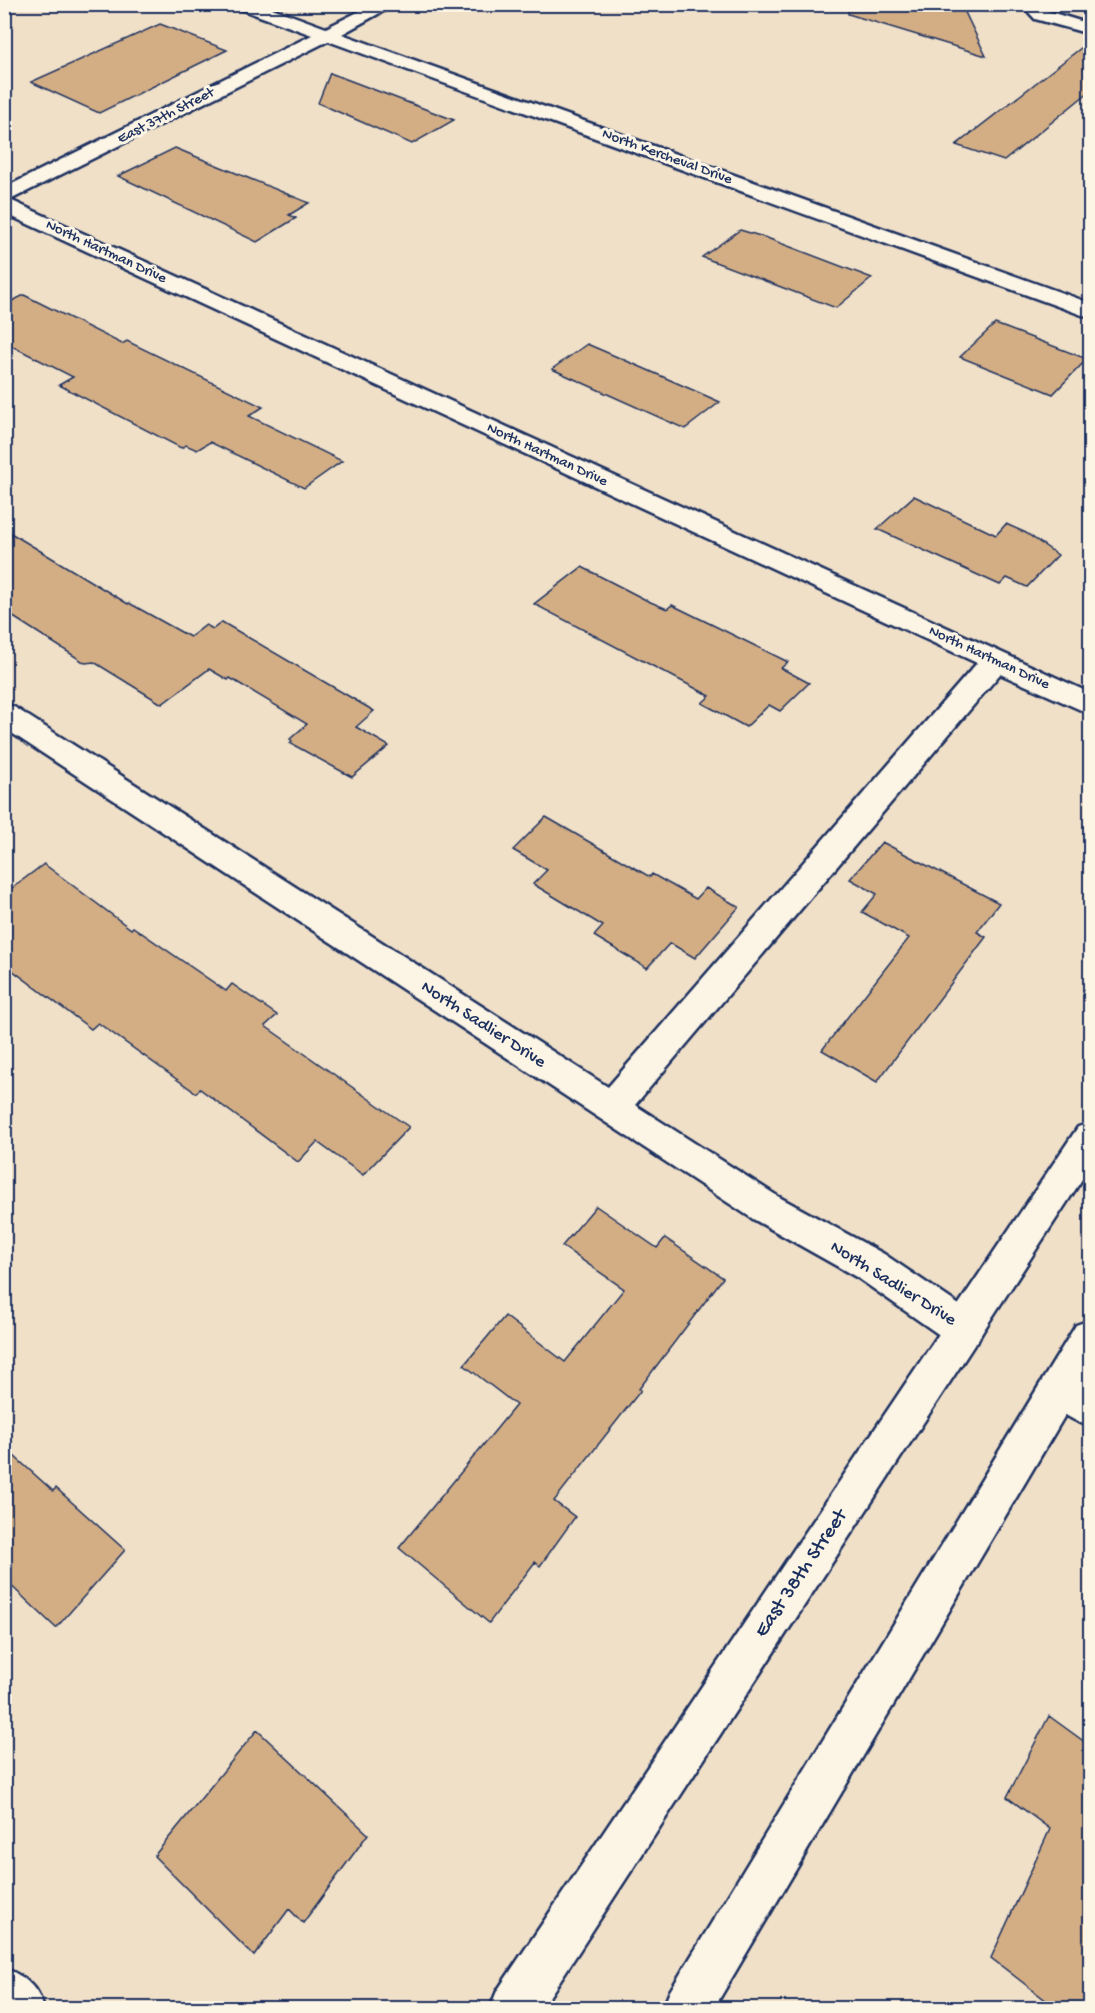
<svg xmlns="http://www.w3.org/2000/svg" width="1095" height="2013" font-family="'Gochi Hand',sans-serif">
  <style>
    .building { fill: #d3ae85; stroke: #1b2f5e; stroke-width: 1.5 }
    .lines { fill: none; stroke-linecap: round; stroke-linejoin: round }
    .minor-casing { stroke: #1b2f5e; stroke-width: 5 }
    .major-casing { stroke: #1b2f5e; stroke-width: 5 }
    .minor { fill: #fcf5e5; fill-rule: evenodd }
    .major { fill: #fcf5e5; fill-rule: evenodd }
    .labels { text-anchor: middle; dominant-baseline: central; stroke-width: 6; stroke-linejoin: round; paint-order: stroke }
    .far-street-label { font-size: 15px; fill: #1b2f5e; stroke: #fcf5e5 }
    .street-label { font-size: 18px; fill: #1b2f5e; stroke: #fcf5e5 }
    .near-street-label { font-size: 21px; fill: #1b2f5e; stroke: #fcf5e5 }
  </style>
  <rect width="100%" height="100%" fill="#f0e0c8"/>
  <filter id="ink" filterUnits="userSpaceOnUse"><feTurbulence type="fractalNoise" baseFrequency=".0167" numOctaves="2"/><feDisplacementMap in="SourceGraphic" scale="12" xChannelSelector="R" yChannelSelector="G"/><feConvolveMatrix kernelMatrix="1 2 1 2 8 2 1 2 1" color-interpolation-filters="sRGB"/></filter>
  <g filter="url(#ink)">
    <path class="building" d="M849,4h112l25,52 -138,-42z
      M160,24l67,26 -128,63 -68,-31z
      M1090,41v50l-86,70 -48,-16z
      M330,73l124,47 -42,24 -94,-41z
      M175,148l134,55 -20,12 7,3 -39,24 -139,-66z
      M740,230l27,8 105,40 -36,30 -134,-51z
      M24,295l98,49 5,-3 136,66 -14,9 93,45 -38,27 -94,-46 -13,8 -11,-5 -5,3 -122,-63 14,-8 -69,-35v-37z
      M995,324l11,4 81,31 -34,35 -93,-37z
      M587,344l56,24 77,34 -35,27 -133,-60z
      M914,496l82,39 10,-11 20,9 32,22 -31,32 -20,-9 -7,7 -123,-56z
      M4,529l124,75 1,-1 61,34 16,-12 7,4 9,-7 152,89 -18,16 33,19 -37,31 -62,-34 2,-2 -2,-2 17,-15 -77,-46 -2,2 -19,-11 -47,35 -68,-42 -9,1 -81,-52z
      M582,567l66,34 19,8 5,-4 116,57 -7,6 28,15 -29,28 -11,-6 -23,22 -44,-24 8,-7 -176,-92z
      M546,817l104,60 2,-3 44,25 10,-11 33,19 -44,51 -25,-15 -23,25 -53,-32 9,-10 -70,-42 14,-14 -34,-20z
      M882,842l117,61 -22,29 9,5 -109,145 -55,-32 87,-112 -47,-26 15,-18 -27,-15z
      M44,864l87,65 2,-2 93,64 6,-7 45,31 -12,11 144,101 -46,48 -46,-33 -19,20 -98,-73 -4,4 -98,-70 -7,6 -87,-65v-70z
      M596,1206l61,42 8,-10 58,40 -84,111 2,1 -87,111 21,16 -35,49 -5,-4 -46,61 -90,-75 117,-143 -52,-40 41,-49 60,46 59,-73 -62,-43z
      M4,1447l49,44 3,-3 69,62 -69,78 -52,-49z
      M1049,1716l40,29 1,-4v267h-34l-65,-50 59,-129 -43,-32z
      M257,1730l111,104 -65,89 -14,-14 -35,47 -100,-100z"/>
    <g class="lines">
      <defs>
        <path id="minor" d="M235,4h26l65,24 48,-24h22l-54,30 748,269v13l-8,-1 -754,-274 -318,159 1080,493v21l-90,-40 -365,431 144,92 105,57 93,63 6,13 -6,13 -13,5 -13,-5 -93,-65 -105,-59 -749,-491v-24l10,3 594,380 369,-424 -973,-450v-25l308,-153 -75,-27z
          M1021,4h19l7,7 43,13v10l-55,-15z
          M1060,1369l30,16v41c-20,-6 -41,-19 -50,-38l6,-13z
          M4,1968c21,8 33,19 40,40h-40z"/>
        <path id="major" d="M1090,1123v44l-548,841h-52l7,-17 581,-864z
          M1090,1320v53l-376,635h-51l7,-17 406,-666z"/>
      </defs>
      <use href="#minor" class="minor-casing"/>
      <use href="#major" class="major-casing"/>
      <use href="#minor" class="minor"/>
      <use href="#major" class="major"/>
    </g>
  </g>
  <g class="labels">
    <g class="far-street-label">
      <text transform="translate(166 116) rotate(-27)">East 37th Street</text>
      <text transform="translate(667 157) rotate(20)">North Kercheval Drive</text>
      <text transform="translate(106 252) rotate(25)">North Hartman Drive</text>
      <text transform="translate(547 455) rotate(25)">North Hartman Drive</text>
      <text transform="translate(989 658) rotate(25)">North Hartman Drive</text>
    </g>
    <g class="street-label">
      <text transform="translate(483 1025) rotate(33)">North Sadlier Drive</text>
      <text transform="translate(893 1284) rotate(32)">North Sadlier Drive</text>
    </g>
    <g class="near-street-label">
      <text transform="translate(802 1574) rotate(-56)">East 38th Street</text>
    </g>
  </g>
  <rect width="1095" height="2013" fill="none" stroke="#fcf5e5" stroke-width="24"/>
  <rect x="12" y="12" width="1071" height="1989" fill="none" stroke="#1b2f5e" stroke-width="2" filter="url(#ink)"/>
</svg>
